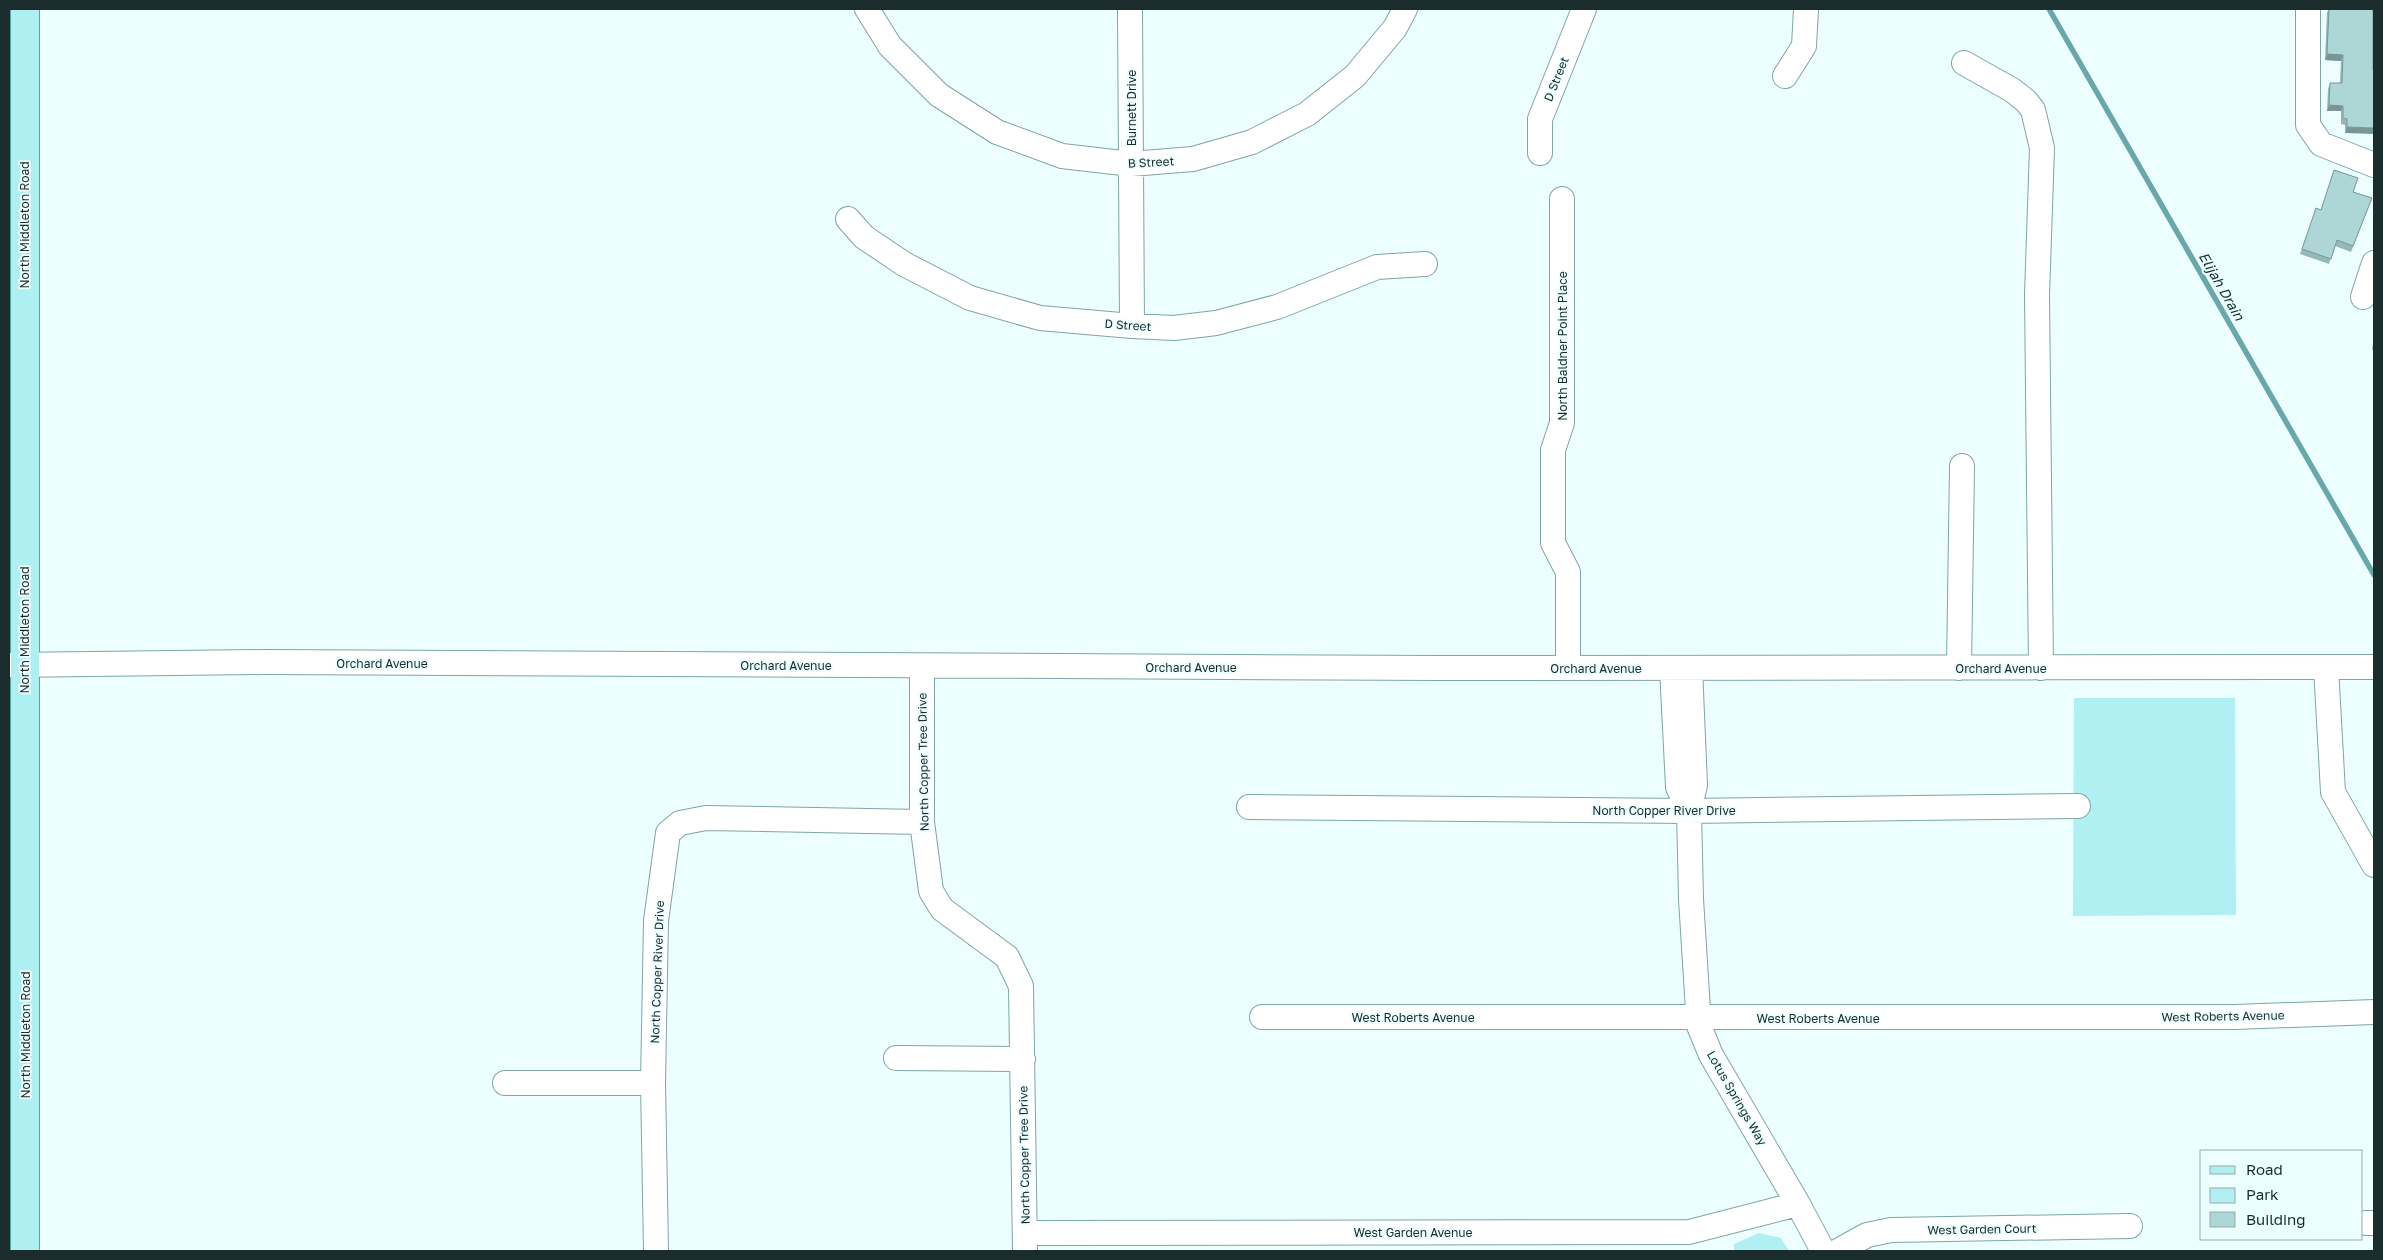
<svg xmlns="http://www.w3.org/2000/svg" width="2383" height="1260" font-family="'Golos Text',sans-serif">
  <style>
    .green { fill: #b1f0f2 }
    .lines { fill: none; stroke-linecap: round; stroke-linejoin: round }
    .stream { stroke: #69a8aa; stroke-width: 5.5 }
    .minor-casing { stroke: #7da5a6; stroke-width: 26 }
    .major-casing { stroke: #57a4a6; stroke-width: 30 }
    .minor { stroke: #fff; stroke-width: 24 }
    .major { stroke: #aeeff1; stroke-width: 28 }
    .wall { fill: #95b8b9 }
    .shaded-wall { fill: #799696 }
    .building { fill: #add6d7; stroke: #799696 }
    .labels { text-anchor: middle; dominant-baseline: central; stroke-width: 4; stroke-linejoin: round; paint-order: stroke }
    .street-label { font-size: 12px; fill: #1b2c2c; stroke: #edfefe }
    .water-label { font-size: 14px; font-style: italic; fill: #103132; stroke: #edfefe }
  </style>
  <rect width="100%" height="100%" fill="#edfefe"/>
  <path class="green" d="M2074,698h161l1,217 -163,1z
    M1759,1233l22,5 8,13h-55v-7z"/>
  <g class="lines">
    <path class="stream" d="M2049,9l325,566"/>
    <defs>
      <path id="minor" d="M867,9l23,37 49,49 58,37 65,24 69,8 62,-5 59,-17 55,-28 48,-38 40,-48 10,-19
        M1130,9l2,317
        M2308,9v116l13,19 53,21
        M1964,63l48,27 14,11 7,9 9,38 -5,147 4,373
        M1785,76l19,-30 2,-37
        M1540,153v-34l44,-110
        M1562,199v224l-9,27v93l15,29v96
        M848,219l16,18 40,27 66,34 70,20 92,8 42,2 42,-5 61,-16 100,-40 48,-3
        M2363,297l11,-34
        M9,665l257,-3 1175,6 933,-1
        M922,666v156l9,69 11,18 65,48 14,29 4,265
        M2326,667l7,125 41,73
        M1672,668l6,119 11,24
        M1690,668l5,117 -6,26 2,88 8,127 12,29 87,149 25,47
        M1959,668l3,-202
        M1249,807l440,4 389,-5
        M1262,1017h973l139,-5
        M896,1058l127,1
        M505,1083h148
        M2366,1223h8
        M1025,1233l664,-1 109,-28
        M656,1251l-3,-168 3,-162 12,-88 12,-10 26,-5 216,4
        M1838,1251l29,-16 24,-5 239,-4"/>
      <path id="major" d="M25,9v1242"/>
    </defs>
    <use href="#minor" class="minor-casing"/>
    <use href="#major" class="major-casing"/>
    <use href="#minor" class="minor"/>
    <use href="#major" class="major"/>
  </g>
  <path class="wall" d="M2329,9h44v61l-28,63v-8l-4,-1v-13h-14l1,-22 2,-6h10l1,-22 -16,-1 2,-48z
    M2353,192l19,6 -21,54 -16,-6 -6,18 -29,-10 16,-46 5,2z
    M2374,335v15h-2z"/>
  <path class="shaded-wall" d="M2327,54l16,1 -2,6 -16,-1z
    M2329,105l14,1 -2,5h-14z
    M2347,127l27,1v6l-29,-1z"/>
  <path class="building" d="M2329,9h44v61h1v58l-27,-1v-8l-4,-1v-12l-14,-1 1,-22h12l1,-28 -16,-1z
    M2334,170l24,8 -5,14 19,6 -19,48 -16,-6 -6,19 -29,-10 14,-41 5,2z"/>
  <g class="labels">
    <g class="street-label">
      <text transform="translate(1556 79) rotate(-68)">D Street</text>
      <text transform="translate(1131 108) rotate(-90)">Burnett Drive</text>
      <text transform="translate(1151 162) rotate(-3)">B Street</text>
      <text transform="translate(24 225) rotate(-90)">North Middleton Road</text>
      <text transform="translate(1128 325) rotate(4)">D Street</text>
      <text transform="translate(1562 346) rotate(-90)">North Baldner Point Place</text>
      <text transform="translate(24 630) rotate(-90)">North Middleton Road</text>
      <text x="382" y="663">Orchard Avenue</text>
      <text x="786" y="665">Orchard Avenue</text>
      <text x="1191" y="667">Orchard Avenue</text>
      <text x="1596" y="668">Orchard Avenue</text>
      <text x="2001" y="668">Orchard Avenue</text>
      <text transform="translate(923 762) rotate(-91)">North Copper Tree Drive</text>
      <text x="1664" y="810">North Copper River Drive</text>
      <text transform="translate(657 972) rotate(-88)">North Copper River Drive</text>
      <text transform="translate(2223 1016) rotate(-1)">West Roberts Avenue</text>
      <text x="1413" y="1017">West Roberts Avenue</text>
      <text x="1818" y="1018">West Roberts Avenue</text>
      <text transform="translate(25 1035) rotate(-90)">North Middleton Road</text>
      <text transform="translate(1737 1098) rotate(60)">Lotus Springs Way</text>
      <text transform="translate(1024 1155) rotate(-91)">North Copper Tree Drive</text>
      <text transform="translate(1982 1229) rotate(-1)">West Garden Court</text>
      <text x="1413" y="1232">West Garden Avenue</text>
    </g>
    <g class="water-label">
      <text transform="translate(2222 286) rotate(60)">Elijah Drain</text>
    </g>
  </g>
  <rect width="2383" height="1260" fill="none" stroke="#1b2c2c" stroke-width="20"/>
  <rect x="2200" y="1150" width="162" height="90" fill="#edfefe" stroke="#99aaaa"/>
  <rect x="2210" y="1166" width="25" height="8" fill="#aeeff1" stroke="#99aaaa"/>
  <text x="2246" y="1175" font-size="15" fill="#1b2c2c">Road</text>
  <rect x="2210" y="1188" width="25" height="15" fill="#b1f0f2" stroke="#99aaaa"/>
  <text x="2246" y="1200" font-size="15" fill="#1b2c2c">Park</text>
  <rect x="2210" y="1212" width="25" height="15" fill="#add6d7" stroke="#99aaaa"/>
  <text x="2246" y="1225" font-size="15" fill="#1b2c2c">Building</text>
</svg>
